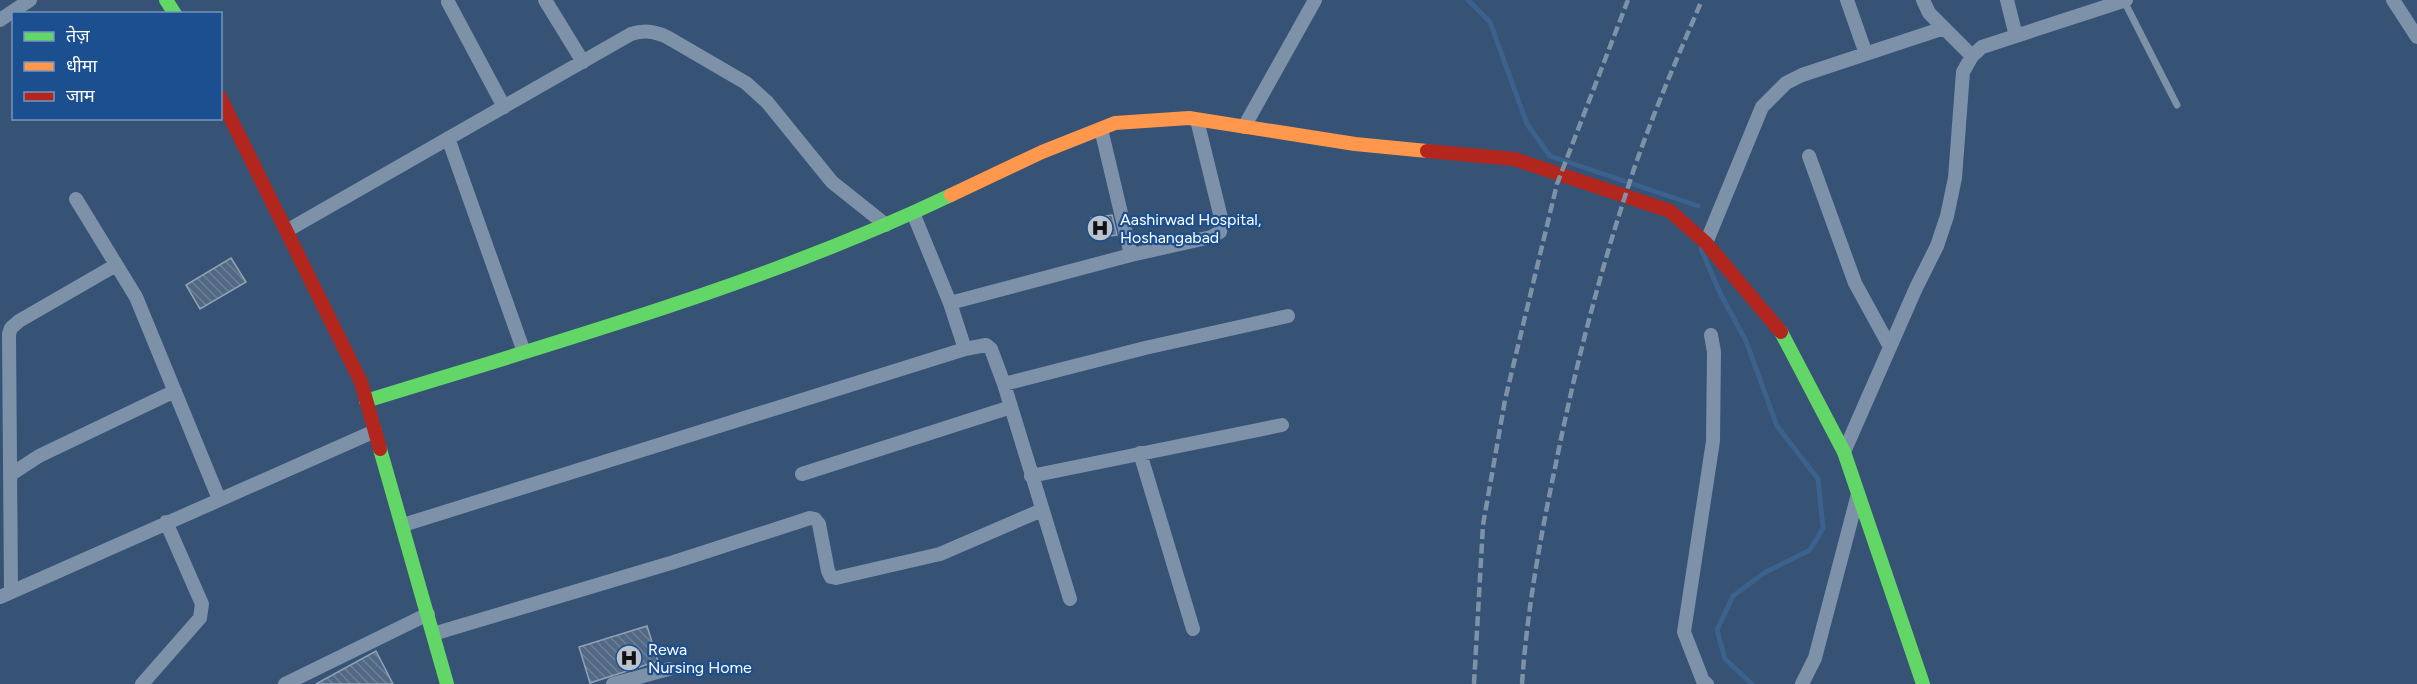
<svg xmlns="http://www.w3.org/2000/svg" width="2417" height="684" font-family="Figtree,'Noto Sans Devanagari',sans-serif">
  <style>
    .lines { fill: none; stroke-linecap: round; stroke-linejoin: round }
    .stream { stroke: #3b618d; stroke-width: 5 }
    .building { fill: url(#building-back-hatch); stroke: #92a2b6; stroke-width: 1.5 }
    .lane { stroke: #7d92a8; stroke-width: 7 }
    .street { stroke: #7d92a8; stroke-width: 14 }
    .fast { stroke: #63d668; stroke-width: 14 }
    .slow { stroke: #ff974d; stroke-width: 14 }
    .jam { stroke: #b3261e; stroke-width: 14 }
    .rail { stroke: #7e92a7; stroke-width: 4.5; stroke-dasharray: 10 4.5; stroke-linecap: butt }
    .labels { text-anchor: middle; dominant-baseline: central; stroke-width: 4.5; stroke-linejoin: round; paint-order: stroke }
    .poi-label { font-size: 16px; fill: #fff; stroke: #1b4f8f; text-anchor: start }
  </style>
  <defs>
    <pattern id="building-back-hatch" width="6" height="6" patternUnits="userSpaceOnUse" patternTransform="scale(1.5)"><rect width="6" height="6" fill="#526984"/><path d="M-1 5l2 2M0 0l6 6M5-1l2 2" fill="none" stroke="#6c8096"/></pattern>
  </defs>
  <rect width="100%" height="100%" fill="#365274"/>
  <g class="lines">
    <path class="stream" d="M1468,0l22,22 37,102 23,32 148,50
      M1701,249l19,44 26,48 31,85 41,53 5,49 -13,22 -46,23 -31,23 -16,34 8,29 27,25"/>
  </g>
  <path class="building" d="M1112,215l5,20 -23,3 -3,-20z
    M231,258l15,24 -46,27 -14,-24z
    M647,626l11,35 -68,22 -11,-36z
    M376,651l17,33h-77z"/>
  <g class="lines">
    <path class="lane" d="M2124,1l53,104"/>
    <path class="street" d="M545,0l38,62
      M1847,0l19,54
      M1923,0l6,13 43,43
      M2007,0l9,36
      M2393,0l24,37
      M448,2l56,105
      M0,20l30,-20
      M1244,127l71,-127
      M1101,129l30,126
      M448,138l76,214
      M1809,156l46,127 35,64
      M76,199l60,98 83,202
      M913,213l37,90 181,-48 80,-18 9,-5 2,-10 -25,-102
      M288,230l343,-196c13,-4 23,-3 36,3l79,46 21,19 65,80 54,43
      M1706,243l56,-136 24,-24 16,-8 142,-47
      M950,303l15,46
      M1004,384l141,-36 143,-32
      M1844,452l72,-164 21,-42 10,-30 8,-38 8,-106 9,-16 10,-9 144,-47
      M1140,453l53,176
      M802,474l209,-67
      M10,475l29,-19 136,-65
      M1031,476l251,-51
      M403,525l562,-176 21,-4 5,4 13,35 66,215
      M11,591l-2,-257 2,-6 8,-7 97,-56
      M0,597l375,-166
      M433,634l241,-72 136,-44 5,1 4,5 9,47 3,6 5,1 104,-24 102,-44
      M142,684l58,-66 2,-14 -36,-82
      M285,684l143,-70
      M613,684l56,-15
      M1707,684l-4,-3 -19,-49 29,-191 1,-89 -3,-17
      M1802,684l13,-26 43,-164"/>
    <path class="fast" d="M166,0l9,14
      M1781,332l63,120 79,232
      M366,401c197,-61 398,-117 585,-206
      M380,449l67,235"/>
    <path class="slow" d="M951,195l91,-43 73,-29 74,-5 166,26 72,7"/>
    <path class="jam" d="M220,97l141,285 19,67
      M1427,151l87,8 156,52 36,32 75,89"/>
    <path class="rail" d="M1474,684l9,-159 22,-125 52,-216 71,-184
      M1522,684c5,-73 18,-145 33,-216 20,-101 46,-201 79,-299 20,-58 44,-113 68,-169"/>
  </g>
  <defs>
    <symbol id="hospital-disc" viewBox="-11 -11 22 22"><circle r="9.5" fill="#b9c2ce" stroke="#1b4f8f"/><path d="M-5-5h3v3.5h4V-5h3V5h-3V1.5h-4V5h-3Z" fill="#111"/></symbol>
  </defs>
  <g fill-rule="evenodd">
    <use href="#hospital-disc" x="1085" y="213" width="30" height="30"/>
    <use href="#hospital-disc" x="614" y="643" width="30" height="30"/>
  </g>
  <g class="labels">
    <g class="poi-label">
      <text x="1120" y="219">Aashirwad Hospital,<tspan x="1120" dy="18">Hoshangabad</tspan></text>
      <text x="648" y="649">Rewa<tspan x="648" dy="18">Nursing Home</tspan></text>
    </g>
  </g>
  <rect x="12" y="12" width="210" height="108" fill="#1b4f8f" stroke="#7695bc" stroke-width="1.5"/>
  <rect x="24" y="32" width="30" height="9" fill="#63d668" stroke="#7695bc" stroke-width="1.5"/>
  <text x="66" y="42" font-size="18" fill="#ffffff">तेज़</text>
  <rect x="24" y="62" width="30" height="9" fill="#ff974d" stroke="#7695bc" stroke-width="1.5"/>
  <text x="66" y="72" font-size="18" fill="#ffffff">धीमा</text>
  <rect x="24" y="92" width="30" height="9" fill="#b3261e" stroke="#7695bc" stroke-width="1.5"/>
  <text x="66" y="102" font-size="18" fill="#ffffff">जाम</text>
</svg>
